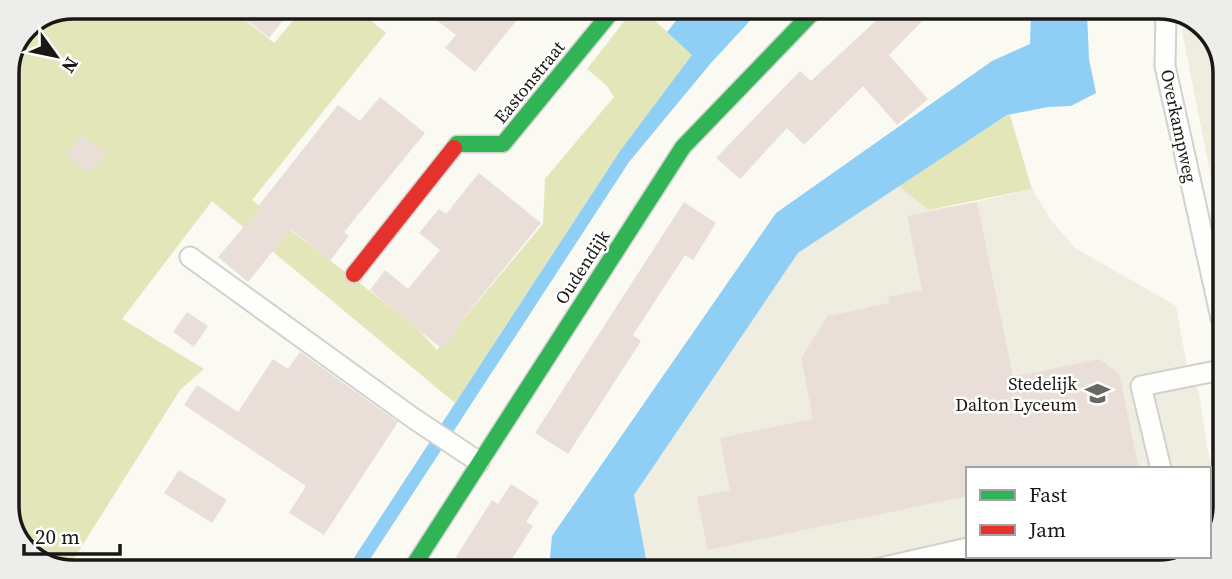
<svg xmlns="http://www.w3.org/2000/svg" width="1232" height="579" font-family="'Source Serif 4',serif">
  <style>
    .built { fill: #efece0 }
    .green { fill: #e2e6b9 }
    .water { fill: #8fcff6 }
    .building { fill: #eadfd8 }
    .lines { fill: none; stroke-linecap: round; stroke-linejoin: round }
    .lane-casing { stroke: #d2d1cd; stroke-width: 23 }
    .fast-casing { stroke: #d2d1cd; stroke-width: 19 }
    .jam-casing { stroke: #d2d1cd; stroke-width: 19 }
    .lane { stroke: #fefefd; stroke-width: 19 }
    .fast { stroke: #30b455; stroke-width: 16 }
    .jam { stroke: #e5322d; stroke-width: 16 }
    .labels { text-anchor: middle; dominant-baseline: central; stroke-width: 5; stroke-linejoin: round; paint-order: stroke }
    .street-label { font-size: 18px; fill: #191814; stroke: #fff }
    .poi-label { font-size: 18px; fill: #191814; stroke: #fff; text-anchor: end }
    .rim { fill: none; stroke: #191814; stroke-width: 3.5 }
  </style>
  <rect width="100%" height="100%" fill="#faf9f2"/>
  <path class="built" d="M1186,14l28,23 11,32 -2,147 -4,1 -37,-186z
    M899,186l31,24 47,-8 55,-13 19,31 24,28 101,58 11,61 12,26 8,53 12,53 -1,36 -9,10v-76h-241v70l-140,31 -180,-1 -15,-74 165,-242z
    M1002,556h197l-4,5 -36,11 -154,-1z"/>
  <path class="green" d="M73,7l157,1 44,35 30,-35 53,1 29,24 -134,167 163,126 22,24 106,-126 2,-45 69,-82 -7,-11 -20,-17 46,-59h10l50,45 -73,96 -165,252 -243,-202 -90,118 82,50 -24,21 -110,175h-26l-26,-22 -11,-33v-441l20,-43z
    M1007,115h3l22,74 -103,21 -30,-24z"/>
  <path class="water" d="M684,11h75l-48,52 -82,99 -264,405h-17l272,-416 72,-96 -25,-23z
    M1031,13h56l2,46 7,34 -25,13 -23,1 -41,8 -209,138 -164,242 14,74 -99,-1 3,-32 224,-323 216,-152 38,-17z"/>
  <path class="building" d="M232,8h61l-24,30z
    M422,9h55l48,1 -50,62 -30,-24 11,-13z
    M885,12h46l-42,43 39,44 -31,26 -34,-39 -59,59 -17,-17 -47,51 -24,-21 84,-87 11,10z
    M380,97l45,36 -81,99 5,4 -19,25 -39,-32 -43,53 -30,-25 43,-50 -2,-2 79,-100 22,16z
    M81,135l24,19 -15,19 -24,-18z
    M479,173l62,50 -84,103 2,2 -17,21 -72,-59 15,-20 23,19 32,-39 -21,-17 20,-24 7,5z
    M684,202l32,21 -23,37 -8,-5 -52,80 8,6 -73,113 -33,-21z
    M977,202l36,175 86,-18 20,14 20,96h-171v27l-260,54 -11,-53 33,-7 -10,-52 93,-19 -12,-61 27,-42 61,-13 -1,-6 34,-7 -15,-74z
    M187,312l21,14 -14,21 -21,-15z
    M300,352l98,70 -74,113 -35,-22 17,-27 -122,-81 13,-20 41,27 35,-53 15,10z
    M179,470l48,30 -15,23 -48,-30z
    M511,484l28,18 -13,20 7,4 -27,42h-57l43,-68 6,4z"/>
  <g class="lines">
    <defs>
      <path id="lane" d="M1166,14l-1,52 56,252
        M190,257l223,161 66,44
        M1161,469l-20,-83 80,-16
        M1179,556l1,10
        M871,570l97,-22
        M1107,571v1"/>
      <path id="fast" d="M454,148l3,-4h46l110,-134
        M412,568l271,-421 131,-136"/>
      <path id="jam" d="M354,274l100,-126"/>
    </defs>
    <use href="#lane" class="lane-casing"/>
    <use href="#fast" class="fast-casing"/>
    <use href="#jam" class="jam-casing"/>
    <use href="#lane" class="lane"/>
    <use href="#fast" class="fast"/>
    <use href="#jam" class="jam"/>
  </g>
  <defs>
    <symbol id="school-bare" viewBox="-9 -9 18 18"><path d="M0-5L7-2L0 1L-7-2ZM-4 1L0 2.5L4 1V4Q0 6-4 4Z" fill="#686762" stroke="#fff" stroke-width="2.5" paint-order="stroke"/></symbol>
  </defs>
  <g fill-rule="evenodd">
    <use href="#school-bare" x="1080" y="376" width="35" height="35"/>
  </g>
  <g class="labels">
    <g class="street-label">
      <text transform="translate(529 82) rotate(-51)">Eastonstraat</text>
      <text transform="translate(1179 126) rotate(78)">Overkampweg</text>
      <text transform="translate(582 267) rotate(-57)">Oudendijk</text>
    </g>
    <g class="poi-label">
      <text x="1077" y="383">Stedelijk<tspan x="1077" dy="21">Dalton Lyceum</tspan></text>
    </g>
  </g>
  <path d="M0 0H1232V579H0ZM73 19H1159A54 54 0 0 1 1213 73V506A54 54 0 0 1 1159 560H73A54 54 0 0 1 19 506V73A54 54 0 0 1 73 19Z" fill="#ededec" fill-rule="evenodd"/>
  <path class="rim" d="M73 19H1159A54 54 0 0 1 1213 73V506A54 54 0 0 1 1159 560H73A54 54 0 0 1 19 506V73A54 54 0 0 1 73 19Z"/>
  <rect x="966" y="467" width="245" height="91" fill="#ffffff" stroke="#a3a3a1" stroke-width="2"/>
  <rect x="980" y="490" width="35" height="10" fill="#30b455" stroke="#a3a3a1" stroke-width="2"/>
  <text x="1029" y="502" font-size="21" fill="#191814">Fast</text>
  <rect x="980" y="525" width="35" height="10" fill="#e5322d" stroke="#a3a3a1" stroke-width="2"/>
  <text x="1029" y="537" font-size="21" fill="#191814">Jam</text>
  <g transform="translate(56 56) rotate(123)" stroke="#ffffff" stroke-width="5" paint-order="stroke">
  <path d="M0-5L12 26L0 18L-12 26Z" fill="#191814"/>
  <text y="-10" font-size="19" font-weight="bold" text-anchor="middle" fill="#191814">N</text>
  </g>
  <path d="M24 544v10h96v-10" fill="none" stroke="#191814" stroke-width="3.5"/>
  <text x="35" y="544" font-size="21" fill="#191814" stroke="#ffffff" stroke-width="5" paint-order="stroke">20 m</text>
</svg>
